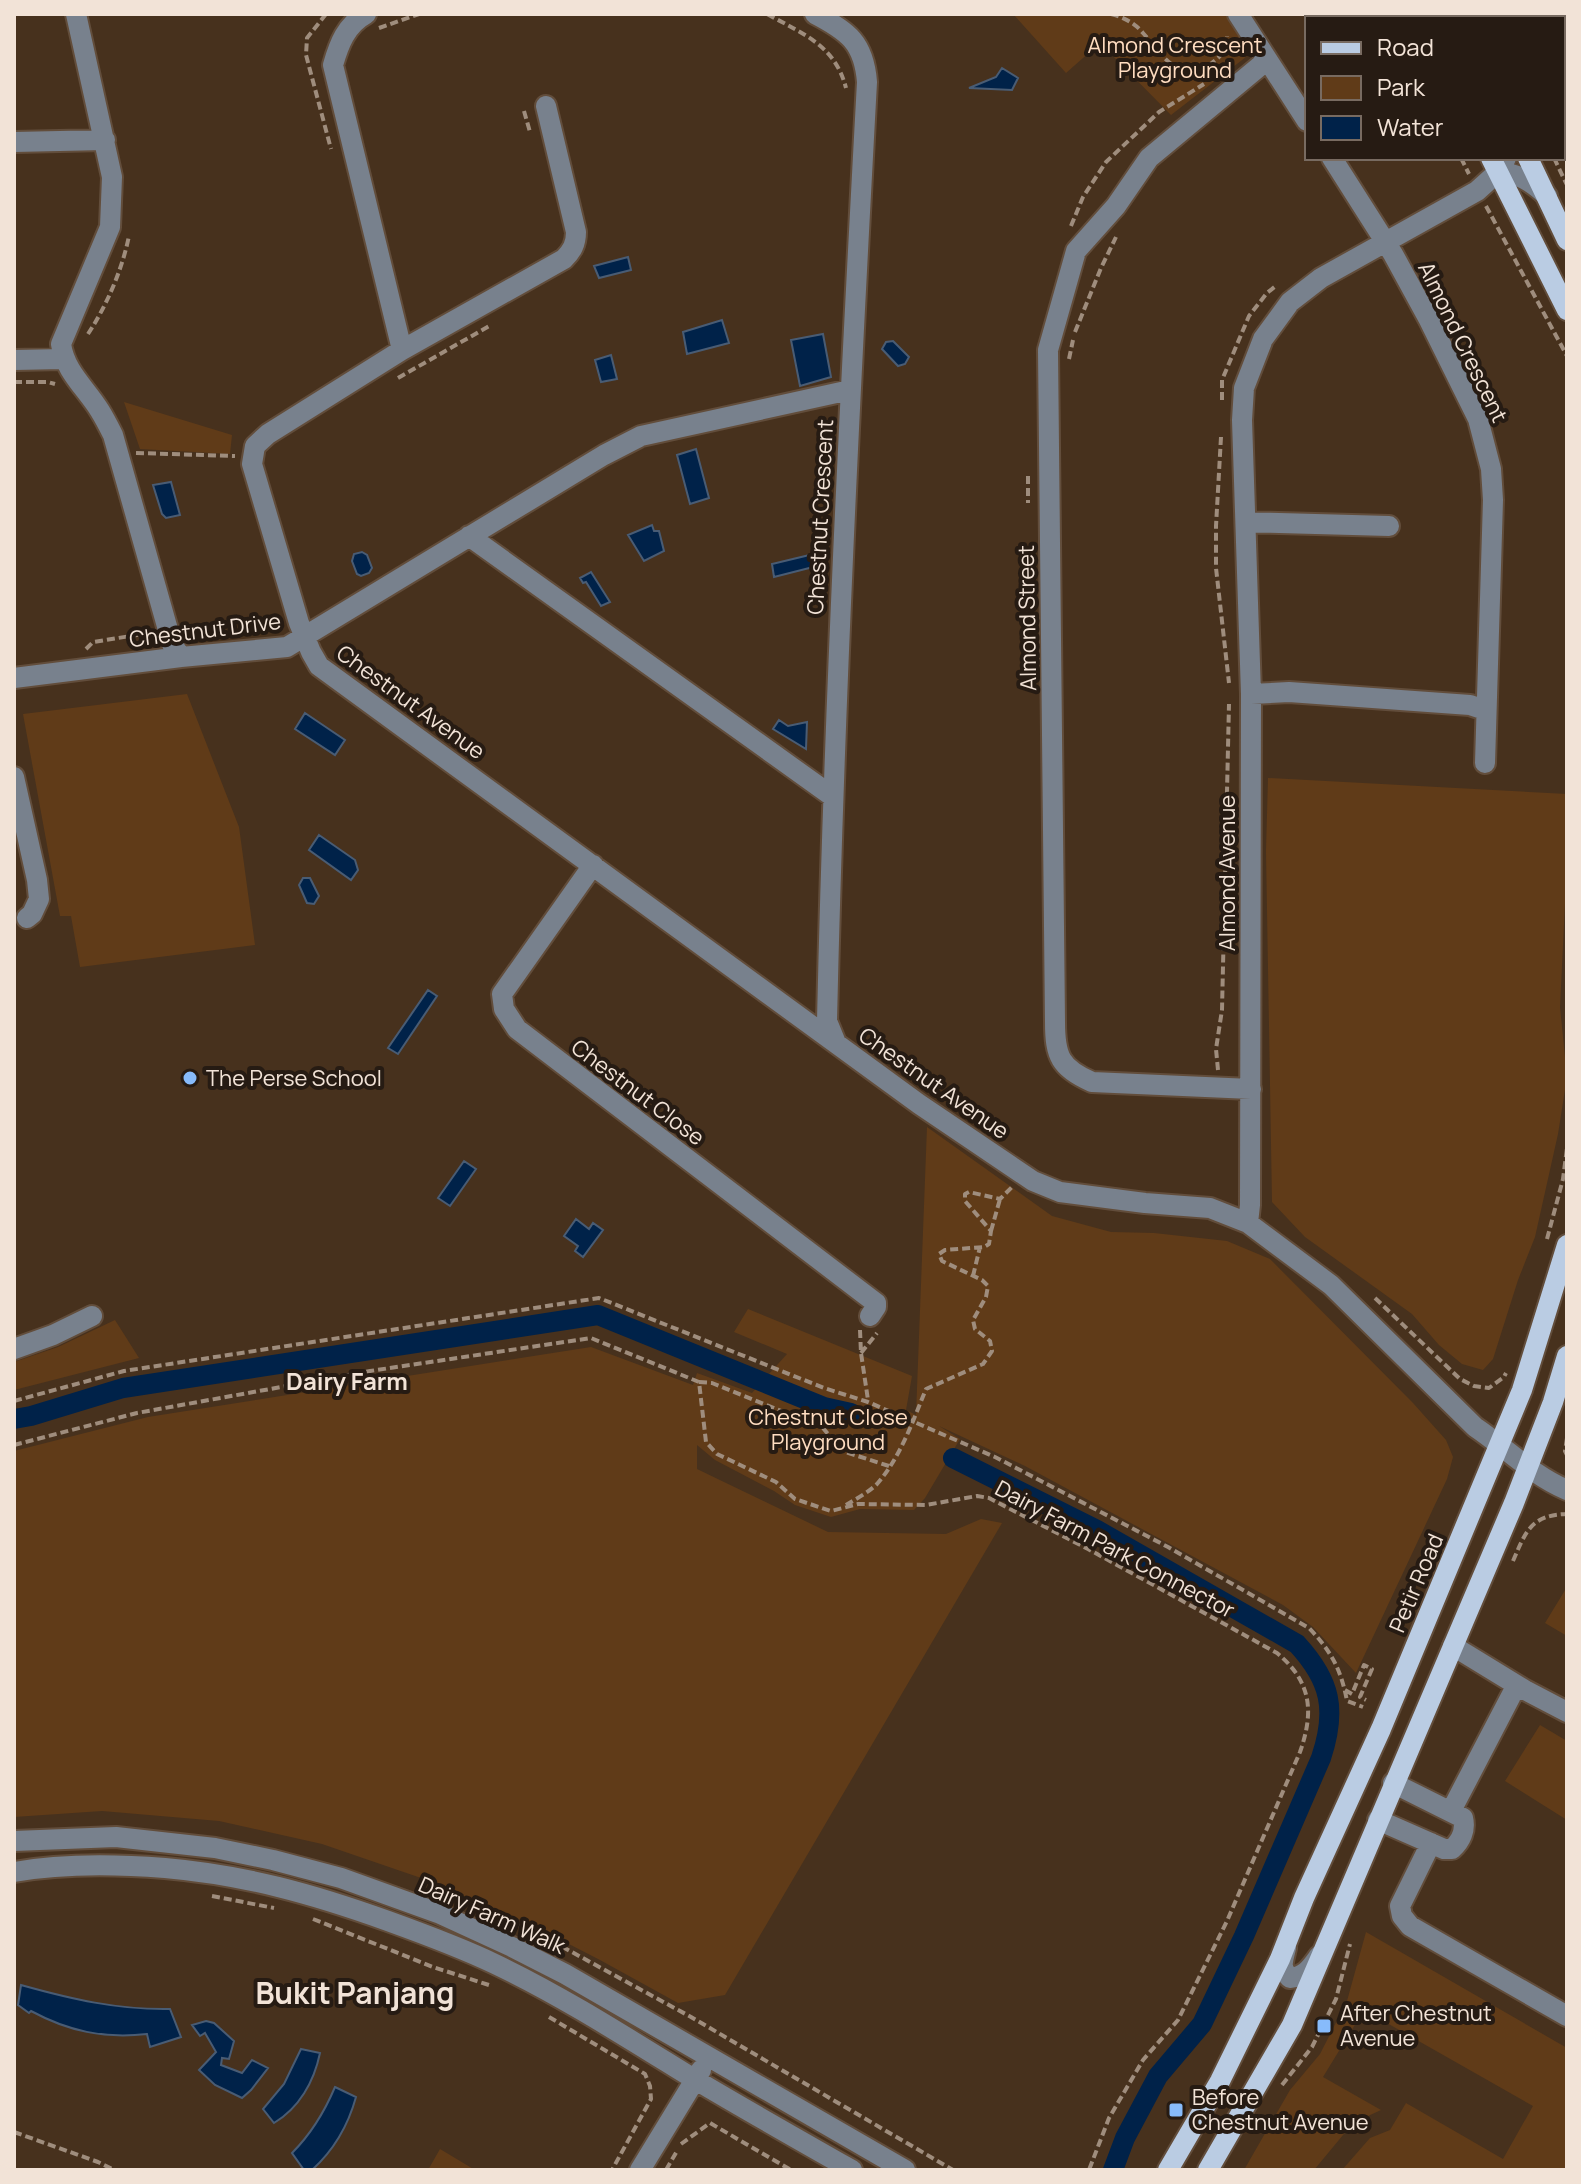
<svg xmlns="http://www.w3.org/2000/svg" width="1581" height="2184" font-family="Manrope,sans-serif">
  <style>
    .green { fill: #603b18 }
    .water { fill: #002249; stroke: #495c74; stroke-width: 2 }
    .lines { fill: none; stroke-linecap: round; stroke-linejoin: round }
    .canal { stroke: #002249; stroke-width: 20 }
    .minor-casing { stroke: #624d3b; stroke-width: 24 }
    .major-casing { stroke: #624d3b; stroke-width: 24 }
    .path { stroke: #9f8d7d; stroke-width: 4; stroke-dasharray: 8 4; stroke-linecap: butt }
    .minor { stroke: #78818d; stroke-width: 20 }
    .major { stroke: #bacce3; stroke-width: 20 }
    .poi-dot { fill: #87bbfb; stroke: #261b13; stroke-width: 3 }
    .labels { text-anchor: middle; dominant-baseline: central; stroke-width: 8; stroke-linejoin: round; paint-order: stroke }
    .park-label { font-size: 22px; fill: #ffddc1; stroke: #261b13 }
    .street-label { font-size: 22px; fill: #f2e3d7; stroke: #261b13 }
    .poi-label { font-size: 22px; fill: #f2e3d7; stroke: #261b13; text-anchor: start }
    .neighbourhood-label { font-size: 24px; font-weight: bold; fill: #f2e3d7; stroke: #261b13 }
    .district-label { font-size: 30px; font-weight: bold; fill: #f2e3d7; stroke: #261b13 }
  </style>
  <rect width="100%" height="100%" fill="#47311d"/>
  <path class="green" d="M1013,14h217l25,36 -84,65 -71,-72 -34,30z
    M124,402l108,33 -2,19 -90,-5z
    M187,694l52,133 16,118 -175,22 -9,-51h-11l-37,-202z
    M1268,778l299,16v69l-7,144 7,70 -9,57 -23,103 -17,43 -25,79 -10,11 -21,-6 -23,-19 -27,-31 -107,-77 -33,-35 -6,-351z
    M927,1127l125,89 59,16 43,1 73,8 43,18 143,144 33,37 7,17 -6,22 -91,194 -43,-46 -30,-22 -258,-139 -86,-40 21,13 -35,59 -11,12 -54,-1 -29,8 -36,-12 -21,-14 -59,-31 -18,-15v24l131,63 118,2 35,-15 21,4 -277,472 -47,8 -78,-43 -74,-38 -102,-43 -102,-35 -103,-23 -117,-10 -88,6v-366l134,-34 443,-70 102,38 4,-12 55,20 35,-39 -53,-22 14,-23 164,67 -6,34 10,5z
    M115,1320l24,38 -125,32v-28l44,-15z
    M1567,1587v49l-22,-13z
    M1540,1725l27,16v79l-62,-39z
    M1366,1932l201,116v122h-225l28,-32 20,-8 16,-27 97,56 30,-53 -169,-96 -41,67 58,33 -28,13 -39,47h-70l46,-80 30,-36 27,-53z
    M440,2149l35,21h-47z"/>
  <path class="water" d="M1002,68l16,10 -6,12 -43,-2 27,-11z
    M628,257l3,13 -32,8 -5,-12z
    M722,320l7,23 -42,11 -4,-22z
    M823,334l8,43 -31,9 -9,-46z
    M893,341l16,16 -4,7 -7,2 -16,-17 4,-7z
    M611,355l6,24 -16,3 -6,-22z
    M696,449l13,49 -19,6 -13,-49z
    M171,482l9,33 -14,3 -4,-4 -9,-29z
    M652,525l2,6h5l5,20 -20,10 -16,-26z
    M362,552l5,3 5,13 -3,5 -8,3 -4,-2 -5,-13 2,-7z
    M822,552l3,12 -51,13 -2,-13z
    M591,572l19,30 -9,4 -15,-24 -3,1 -3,-5z
    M305,713l40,27 -10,15 -40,-26z
    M779,720l9,6 19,-4 -1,27 -33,-20z
    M319,835l36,25 3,10 -7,10 -42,-30z
    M303,878h7l9,18 -5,8 -7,-1 -8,-18z
    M428,990l9,6 -39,58 -10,-6z
    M464,1161l12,8 -26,37 -12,-8z
    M576,1219l13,10 4,-6 10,7 -20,27 -8,-6 3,-5 -14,-10z
    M21,1985c50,14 97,25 149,24l11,28 -31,10 -3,-13c-43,5 -79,-3 -116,-23l-2,2 -11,-8z
    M206,2021l8,2 20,18 -5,18 -7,-1 -1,7 21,8 10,-13 16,8 -17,22 -9,8 -27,-13 -16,-15 17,-18 -11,-19 -5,3 -8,-11z
    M301,2049l19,4c-6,29 -21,55 -46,70l-11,-14 21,-25z
    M335,2087l21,10c-8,29 -22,53 -44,73h-8l-12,-17c19,-19 32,-40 43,-66z"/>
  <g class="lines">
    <path class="canal" d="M14,1419l17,-3 92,-28 475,-73 226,92 27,6
      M953,1458l144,72 200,114c34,37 40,66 24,114l-77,178 -42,88 -44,52 -33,62 -12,32"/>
    <defs>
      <path id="minor" d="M76,14l36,163 -2,50 -49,117c4,28 25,44 39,67 5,8 9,16 13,24l59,209 9,13
        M366,14c-20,11 -27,30 -33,51l69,285
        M815,14c33,17 49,29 52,68 -17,313 -33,626 -40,939l9,22
        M1238,14l69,107
        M1550,18l4,-2
        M546,106l30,126c0,12 -4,19 -12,27l-162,91 -134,84 -13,12 -3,18 47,159 12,29 8,14 600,438 114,77 27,11 85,11 65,5 38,15 83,62 144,142c31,21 57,48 92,63
        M14,142l91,-2
        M1332,158l61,96 36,66 49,99 13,50 2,31 -8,263
        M1498,172c20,1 34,10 49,24
        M14,360l49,-1
        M1246,522l143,4
        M469,536l363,260
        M14,678l167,-21 106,-10 317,-192 37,-19 209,-46
        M1251,694l38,-2 181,13 15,5
        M14,777l23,103 2,19 -7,15 -5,4
        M593,865l-91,129 2,15 13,20 359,274v4l-6,9
        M1251,1089l-159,-7c-32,-14 -37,-26 -37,-60l-7,-672 28,-99 40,-45 33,-48 117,-97
        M1248,1223l2,-18 1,-511 -9,-274 2,-32 19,-49 27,-37 31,-24 156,-87 21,-19 8,-14
        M14,1349l39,-14 39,-19
        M1453,1646l72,44 42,22
        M1451,1811l61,-117 5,-4h8
        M1378,1820l66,29h8c9,-8 14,-19 11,-31l-70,-35
        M14,1841l102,-4 99,11 58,12 68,18 97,35 74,34 53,27 340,196
        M1431,1843l-31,63 2,10 8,10 157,90
        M14,1872c50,-9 100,-8 151,-4 80,7 148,26 223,53 36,13 72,26 107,43 69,33 134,75 199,115 52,31 105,61 158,91
        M1286,1948c-3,14 -7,19 4,30 15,-1 21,-11 29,-22
        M640,2170l61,-100"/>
      <path id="major" d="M1415,14l2,4
        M1454,14l2,4
        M1491,158l76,152
        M1528,158l39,82
        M1168,2170l52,-89 60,-122 24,-61 77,-169 141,-339 45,-145
        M1208,2170l84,-145 222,-522 39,-101 14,-46"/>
    </defs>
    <use href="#minor" class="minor-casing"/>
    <use href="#major" class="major-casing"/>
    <path class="path" d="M326,14l-19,24 -1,17 25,94
      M767,14c36,20 68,31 79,74
      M1111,14c12,3 24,9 32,19 19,21 37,55 70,29 9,-6 14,-15 14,-26
      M1387,14l2,4
      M379,28l40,-14
      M524,111l6,21
      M1461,158l8,16
      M1554,158l13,27
      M1486,206l81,150
      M1071,226l12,-29 23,-35 53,-50 45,-28
      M1075,332l26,-64 15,-31
      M88,334c19,-29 34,-64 41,-98
      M1069,359l4,-19
      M398,378l93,-53
      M14,382h34l7,2
      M1222,400v-20l27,-64 18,-23 10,-8
      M1221,437l-5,89v42l13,115
      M136,453l99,3
      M1028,476v27
      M86,649l7,-7 50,-8 4,-4
      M1218,1070l-2,-21 6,-39 7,-306
      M991,1231l9,-32
      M1547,1239l16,-60 4,-31
      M973,1276l7,-29
      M1375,1298l85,81 14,7 15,2 15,-11 2,-4
      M860,1330l1,23 7,47
      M861,1353l16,-20
      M699,1382l13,1 111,45 19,23 47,15
      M14,1401l110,-30 475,-73 225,90 44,14 127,55 173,90 141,81c22,23 32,41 38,73l16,6
      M1567,1438l-2,13 2,4
      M14,1445l123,-32 233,-42 221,-33 108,44 7,60 11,12 59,28 19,17 36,12 27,-7 68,1 51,-9 12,2 99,51 189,104c35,29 37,59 23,99l-73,169 -49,99 -35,40 -34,58 -20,52
      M846,1505c10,-6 23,-13 31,-21 23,-26 36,-63 49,-95l57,-25 9,-13 -2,-10 -15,-12 -2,-9 13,-23 2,-11 -6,-6 -40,-19 -3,-7 6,-4 39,-3 5,-3 2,-13 -26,-30v-7l4,-2 31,7 12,-12
      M1513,1561c13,-30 18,-46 54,-47
      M1345,1690l7,4 12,-29 8,4 -12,28 6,3
      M212,1896l62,12
      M475,1906l62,27 154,84 262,153
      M313,1919l120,48 59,19
      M549,2017l96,57 5,12 1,13 -39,71
      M1282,2085l30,-38 24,-48 14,-55
      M14,2132l84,30 16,8
      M681,2144l29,-21 81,47
      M666,2170l11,-19"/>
    <use href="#minor" class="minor"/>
    <use href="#major" class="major"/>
  </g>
  <g class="poi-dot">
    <circle cx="190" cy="1078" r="8"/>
    <rect x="1316" y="2018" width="16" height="16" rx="4"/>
    <rect x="1168" y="2102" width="16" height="16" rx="4"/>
  </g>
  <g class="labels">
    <g class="park-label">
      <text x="1175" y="45">Almond Crescent<tspan x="1175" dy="25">Playground</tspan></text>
      <text x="828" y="1417">Chestnut Close<tspan x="828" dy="25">Playground</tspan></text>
    </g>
    <g class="street-label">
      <text transform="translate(1463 342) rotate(64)">Almond Crescent</text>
      <text transform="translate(820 517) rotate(-87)">Chestnut Crescent</text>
      <text transform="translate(1027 618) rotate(-91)">Almond Street</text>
      <text transform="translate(205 630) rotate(-7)">Chestnut Drive</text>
      <text transform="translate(411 702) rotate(36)">Chestnut Avenue</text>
      <text transform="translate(1227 873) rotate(-90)">Almond Avenue</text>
      <text transform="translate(934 1083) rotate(35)">Chestnut Avenue</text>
      <text transform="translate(638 1092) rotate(37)">Chestnut Close</text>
      <text transform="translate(1115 1549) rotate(28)">Dairy Farm Park Connector</text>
      <text transform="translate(1416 1583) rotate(-67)">Petir Road</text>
      <text transform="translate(492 1915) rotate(24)">Dairy Farm Walk</text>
    </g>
    <g class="poi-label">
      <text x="206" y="1078">The Perse School</text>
      <text x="1340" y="2013">After Chestnut<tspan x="1340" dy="25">Avenue</tspan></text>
      <text x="1192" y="2097">Before<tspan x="1192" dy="25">Chestnut Avenue</tspan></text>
    </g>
    <g class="neighbourhood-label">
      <text x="347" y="1380">Dairy Farm</text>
    </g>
    <g class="district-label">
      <text x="355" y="1992">Bukit Panjang</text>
    </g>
  </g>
  <rect width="1581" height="2184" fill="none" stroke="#f2e3d7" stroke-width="32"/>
  <rect x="1305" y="16" width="260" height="144" fill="#261b13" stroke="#786b61" stroke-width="2"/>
  <rect x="1321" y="42" width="40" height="12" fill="#bacce3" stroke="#786b61" stroke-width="2"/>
  <text x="1377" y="56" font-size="24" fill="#f2e3d7">Road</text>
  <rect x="1321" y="76" width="40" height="24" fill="#603b18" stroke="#786b61" stroke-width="2"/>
  <text x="1377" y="96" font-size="24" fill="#f2e3d7">Park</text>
  <rect x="1321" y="116" width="40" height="24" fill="#002249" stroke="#786b61" stroke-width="2"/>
  <text x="1377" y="136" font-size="24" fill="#f2e3d7">Water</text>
</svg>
